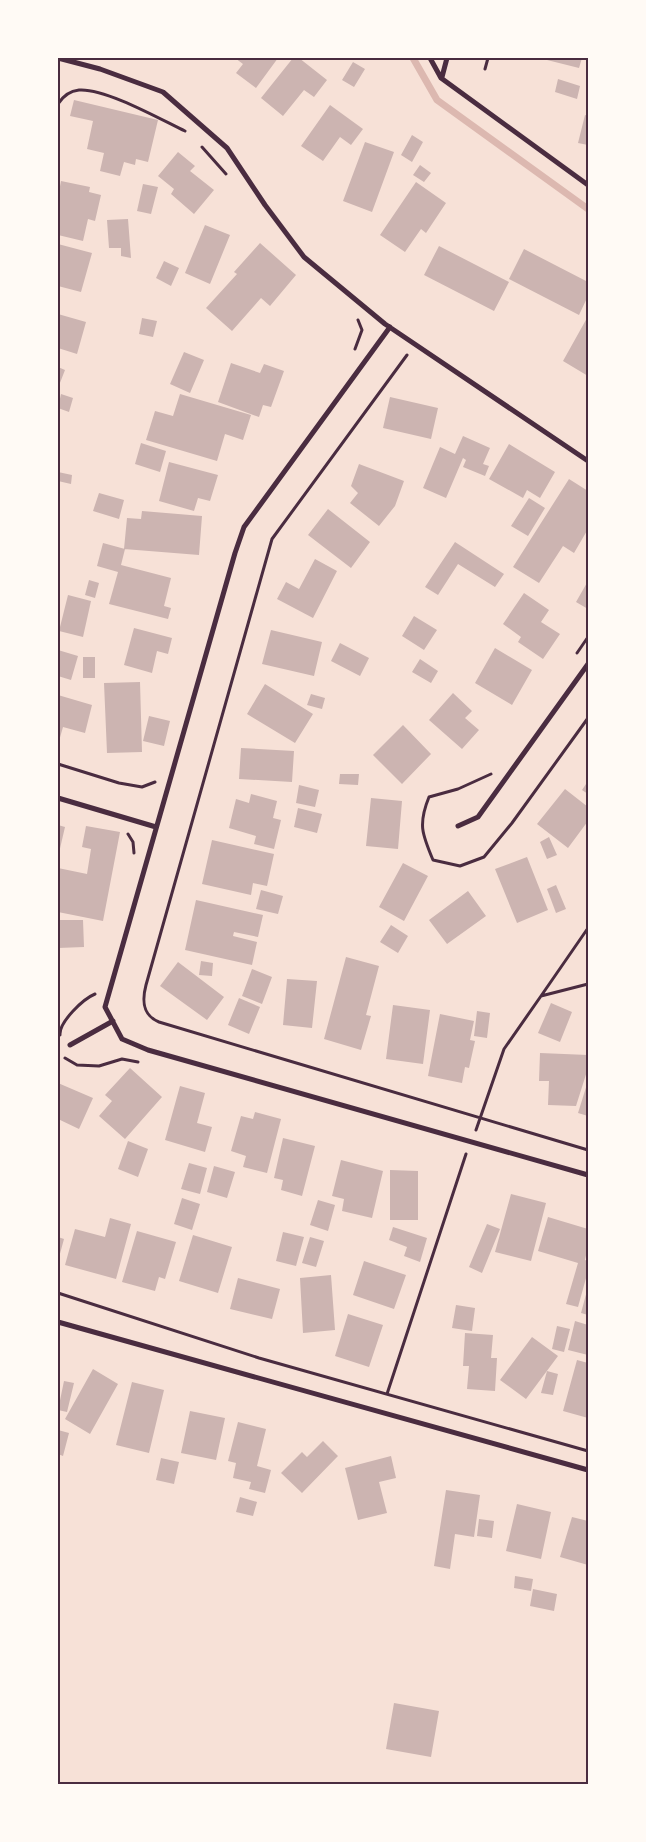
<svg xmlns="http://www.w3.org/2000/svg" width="646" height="1842" font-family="Commissioner,sans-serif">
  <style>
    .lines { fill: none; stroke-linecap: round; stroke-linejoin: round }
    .stream { stroke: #dcb8b0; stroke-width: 7 }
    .building { fill: #ccb4b1 }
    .path { stroke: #4a2c40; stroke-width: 3 }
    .minor { stroke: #4a2c40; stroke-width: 5 }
    .neatline { fill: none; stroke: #4a2c40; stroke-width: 2 }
  </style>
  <rect width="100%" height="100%" fill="#f7e1d7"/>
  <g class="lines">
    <path class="stream" d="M413,58l24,42 151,109"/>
  </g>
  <path class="building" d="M235,58h43l-22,30 -20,-15 7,-9z
    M293,58h6l28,22 -13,17 -10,-7 -21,26 -22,-18z
    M539,58h43l-3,10z
    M353,62l12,7 -11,18 -12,-7z
    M558,79l22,7 -3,13 -22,-7z
    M74,100l84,20 -10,42 -12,-3 -1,6 -11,-3 -4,14 -20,-5 4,-18 -17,-4 6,-28 -23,-5z
    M330,105l33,24 -12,16 -11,-8 -17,24 -22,-15z
    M585,115l3,1v29l-10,-2z
    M412,135l11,7 -11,20 -11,-7z
    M365,142l29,10 -22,60 -29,-11z
    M178,152l17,14 -5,5 24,19 -20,24 -23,-20 3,-5 -16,-13z
    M420,165l11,8 -7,9 -11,-7z
    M61,181l29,6 -1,5 12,3 -6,26 -7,-2 -5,22 -25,-6v-38z
    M416,182l30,21 -20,30 -5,-4 -16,23 -25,-17z
    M143,184l15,3 -7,27 -14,-3z
    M128,219l3,39 -10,-2v-8h-12l-2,-28z
    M205,225l25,10 -20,49 -25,-11z
    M260,243l36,32 -26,31 -9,-8 -29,33 -26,-23 31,-34 -3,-2z
    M58,244l34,9 -11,39 -23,-6z
    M439,246l70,36 -15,29 -70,-36z
    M524,249l64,33v14l-9,19 -70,-36z
    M164,261l15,7 -8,18 -15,-8z
    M58,314l28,8 -9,32 -19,-6z
    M142,318l15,3 -4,16 -14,-3z
    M587,318l1,1v57l-25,-15z
    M184,352l20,8 -14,33 -20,-9z
    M231,363l29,10 4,-9 20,7 -13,36 -8,-2 -4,12 -41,-15z
    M58,367l7,3 -7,18z
    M61,394l12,4 -4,14 -11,-4z
    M180,394l71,21 -8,25 -18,-6 -8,27 -71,-21 9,-29 18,5z
    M390,397l48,11 -7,31 -48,-11z
    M463,436l27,12 -7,16 6,2 -4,10 -22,-9 3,-7 -3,-2 -17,40 -23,-10 17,-41 15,7z
    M141,443l25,8 -6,21 -25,-8z
    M509,444l46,28 -15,26 -13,-8 -4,8 -34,-19z
    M169,462l49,13 -8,26 -12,-3 -4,13 -35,-10z
    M359,464l45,17 -9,25 -16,20 -29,-23 8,-10 -7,-7z
    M58,472l14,3 -1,9 -13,-3z
    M569,479l19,12v38l-14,24 -11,-7 -24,37 -26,-16z
    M99,493l25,7 -5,19 -26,-8z
    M529,498l16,10 -17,28 -17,-10z
    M328,509l42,33 -19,26 -43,-33z
    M142,511l60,5 -3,39 -75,-6 3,-31 14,1z
    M455,542l49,32 -9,13 -37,-23 -20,31 -13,-8z
    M103,543l22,6 -4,16 50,13 -7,28 7,2 -3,11 -59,-15 9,-32 -21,-6z
    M315,559l22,12 -24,47 -36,-19 9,-17 13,7z
    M89,580l10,3 -4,15 -10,-3z
    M588,581v28l-12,-7z
    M524,593l25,17 -8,12 19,12 -17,25 -25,-17 3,-5 -18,-13z
    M68,595l23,6 -8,36 -24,-6z
    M414,616l23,14 -13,20 -22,-14z
    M134,628l38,10 -4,16 -11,-3 -5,22 -28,-8z
    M271,630l51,12 -8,34 -52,-12z
    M340,643l29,15 -9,18 -29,-15z
    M495,648l37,22 -20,35 -37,-22z
    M58,650l20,6 -7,24 -13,-4z
    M83,657h12v21h-12z
    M420,659l18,12 -7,12 -19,-11z
    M140,682l2,70 -35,1 -3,-70z
    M265,684l48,30 -18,29 -48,-29z
    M453,693l19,18 -7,7 14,12 -17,19 -33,-29z
    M311,694l14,4 -3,11 -15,-4z
    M58,695l34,10 -7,28 -22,-6 -4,14h-1z
    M149,716l21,5 -6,25 -21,-5z
    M403,725l28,29 -29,30 -29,-29z
    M241,748l53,3 -2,31 -53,-3z
    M340,774h19l-1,11 -19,-1z
    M588,781v13l-6,-4z
    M299,785l20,5 -4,17 -19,-4z
    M565,789l23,18v14l-20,27 -31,-24z
    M251,794l26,7 -4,17 8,2 -7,29 -20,-5 2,-8 -27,-8 7,-29 13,4z
    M371,798l31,3 -4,48 -32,-3z
    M298,808l24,6 -5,19 -23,-6z
    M58,825l7,2 -7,30z
    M86,826l34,6 -17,89 -45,-9v-44l29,6 4,-25 -9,-2z
    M549,837l8,18 -10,4 -7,-17z
    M212,840l62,14 -7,32 -14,-3 -2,12 -49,-11z
    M527,857l21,53 -31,13 -22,-54z
    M403,863l25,13 -24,45 -25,-14z
    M556,885l10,24 -10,4 -9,-24z
    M261,890l22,6 -5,18 -22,-5z
    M468,891l18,25 -39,28 -18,-24z
    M196,900l67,15 -5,22 -24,-5 -1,4 24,6 -5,23 -67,-15z
    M58,920h25l1,27 -26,1z
    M391,925l17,11 -10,17 -18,-11z
    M346,957l33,9 -13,49 5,1 -10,34 -37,-11z
    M201,961l12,2 -1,13 -13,-1z
    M178,962l46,35 -17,23 -47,-34z
    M252,969l20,8 -10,27 -20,-8z
    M287,979l30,2 -5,47 -29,-3z
    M239,998l21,9 -11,27 -21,-9z
    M551,1003l21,9 -12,30 -22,-9z
    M393,1005l37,5 -7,54 -37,-5z
    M477,1011l13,2 -3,25 -13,-2z
    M440,1014l34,7 -4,19 5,1 -6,27 -4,-1 -3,16 -34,-7z
    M540,1053l48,2v13l-12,38 -28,-1 1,-24h-10z
    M130,1068l32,29 -37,42 -26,-23 13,-15 -7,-6z
    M588,1081v35l-10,-3z
    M58,1083l35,15 -14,31 -21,-10z
    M180,1086l25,7 -8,30 15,4 -7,25 -40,-12z
    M255,1112l26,7 -14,54 -24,-6 3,-11 -15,-5 10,-35 12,3z
    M283,1138l32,8 -13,50 -21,-6 2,-10 -9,-2z
    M128,1141l20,8 -10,28 -20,-8z
    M341,1160l42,11 -11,47 -30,-7 2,-12 -12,-3z
    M189,1163l18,5 -7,26 -19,-5z
    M214,1166l21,6 -8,26 -20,-6z
    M390,1170l28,1v49h-28z
    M511,1194l35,9 -15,58 -36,-9z
    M182,1198l18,6 -8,26 -18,-6z
    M318,1200l17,5 -7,26 -18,-6z
    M548,1217l40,12v17l-3,14 3,1v10l-10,36 -12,-3 12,-41 -40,-12z
    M110,1218l21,6 -15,55 -51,-14 10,-36 30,8z
    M487,1224l13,5 -18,44 -13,-6z
    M393,1227l34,11 -7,24 -16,-6 3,-9 -18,-7z
    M137,1231l39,11 -11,37 -6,-2 -4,14 -33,-9z
    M283,1232l21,5 -8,29 -20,-5z
    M193,1235l39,12 -14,46 -39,-12z
    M58,1237l6,2 -6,22z
    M310,1237l14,4 -8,26 -14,-4z
    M364,1261l42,14 -12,34 -41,-14z
    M331,1275l4,55 -32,3 -3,-55z
    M238,1278l42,11 -8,30 -42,-10z
    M588,1287v28l-7,-2z
    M456,1305l19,3 -3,23 -20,-3z
    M348,1314l35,11 -14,42 -34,-11z
    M575,1321l13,4v30l-20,-5z
    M557,1326l13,3 -6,23 -12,-3z
    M465,1333l28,2 -2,23h6l-2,33 -28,-2 2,-23h-6z
    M532,1337l26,19 -32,43 -26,-19z
    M577,1360l11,3v55l-25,-7z
    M93,1369l25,15 -28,50 -25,-15z
    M547,1371l11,3 -5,21 -12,-2z
    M64,1381l10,2 -7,29 -9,-2z
    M132,1382l32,8 -15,63 -33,-8z
    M190,1411l35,7 -9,42 -35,-7z
    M238,1422l28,7 -9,37 14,4 -6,23 -16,-4 2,-7 -18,-4 3,-15 -8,-2z
    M58,1430l11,3 -6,23 -5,-2z
    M323,1441l15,15 -36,37 -21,-20 21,-21 5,5z
    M391,1456l5,22 -17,4 8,31 -29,7 -13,-52z
    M161,1458l18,4 -5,22 -18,-4z
    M446,1490l34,5 -6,42 -19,-3 -5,35 -16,-3z
    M240,1497l17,5 -4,14 -17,-4z
    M517,1504l34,8 -10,47 -35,-8z
    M572,1517l16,4v44l-28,-8z
    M479,1519l15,2 -2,17 -15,-2z
    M515,1576l18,3 -2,12 -17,-3z
    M533,1589l24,5 -3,17 -24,-5z
    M394,1703l45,8 -8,46 -45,-8z"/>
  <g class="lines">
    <path class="path" d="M485,69l3,-11
      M58,104c5,-8 11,-13 21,-14 26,-2 81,29 106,41
      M202,147l24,27
      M355,349l7,-19 -4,-10
      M407,355l-135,184 -126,446c-4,15 -4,30 13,37l429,128
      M577,653l11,-16
      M58,764l61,19 23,4 13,-5
      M491,774l-33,15 -29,8c-11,27 -7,37 4,63l27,6 24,-9 28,-34 76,-105
      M128,834l5,8 1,11
      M541,996l47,-68
      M60,1035c-1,-13 23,-36 35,-41
      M65,1058l12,7 22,1 23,-7 16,3
      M476,1130l28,-81 37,-53 47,-12
      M58,1293l201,65 329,93
      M387,1394l79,-240"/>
    <path class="minor" d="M58,58l42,11 63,23 64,56 38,57 39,52 81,67 203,137
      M430,58l11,20 147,107
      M442,77l5,-19
      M390,327l-146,200 -9,26 -130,454 17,32 26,11 440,125
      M58,798l98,29
      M458,826l20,-9 110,-153
      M70,1045l43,-24
      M58,1322l530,148"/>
  </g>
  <rect width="646" height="1842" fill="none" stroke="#fffaf5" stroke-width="118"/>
  <rect x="59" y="59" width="528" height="1724" class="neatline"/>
</svg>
